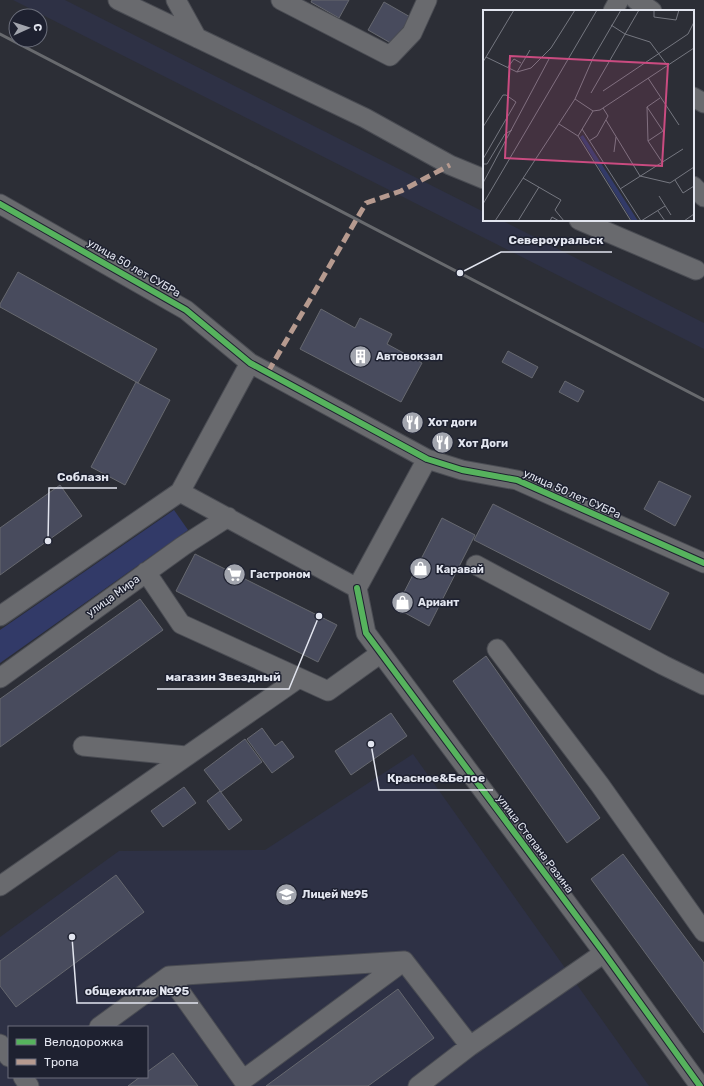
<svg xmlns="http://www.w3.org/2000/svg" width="704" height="1086" font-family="Rubik,sans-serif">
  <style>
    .built { fill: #2e3145; fill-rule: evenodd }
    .green { fill: #323a68 }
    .building { fill: #484b5d; stroke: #66686f }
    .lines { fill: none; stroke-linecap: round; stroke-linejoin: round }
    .minor-casing { stroke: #4a4c53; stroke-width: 21 }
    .minor { stroke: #696a6e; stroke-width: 19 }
    .rail { stroke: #686a6e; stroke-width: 3 }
    .quiet { stroke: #b69a8f; stroke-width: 5; stroke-dasharray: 10 5; stroke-linecap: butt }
    .cycleway-casing { stroke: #1e2130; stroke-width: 8 }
    .cycleway { stroke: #56b35d; stroke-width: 6 }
    .labels { text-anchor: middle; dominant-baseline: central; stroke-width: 3; stroke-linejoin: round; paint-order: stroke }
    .street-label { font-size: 11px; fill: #e2e5ef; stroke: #1e2130 }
    .poi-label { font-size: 11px; font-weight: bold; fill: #e2e5ef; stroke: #1e2130; text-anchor: start }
    .inset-road { fill: none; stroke: #757780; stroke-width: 1 }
    .view { fill: #ca4b80; fill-opacity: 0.15; stroke: #ca4b80; stroke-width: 2 }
    .inset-edge { fill: none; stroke: #e2e5ef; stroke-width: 2 }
    .leader { fill: none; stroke: #e2e5ef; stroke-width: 1.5 }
    .callout-dot { fill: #e2e5ef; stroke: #1e2130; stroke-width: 1.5 }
    .callout-label { font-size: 12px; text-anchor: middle; font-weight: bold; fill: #e2e5ef; stroke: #1e2130; stroke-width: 3; stroke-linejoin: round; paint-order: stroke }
  </style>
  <rect width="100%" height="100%" fill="#2c2e36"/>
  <path class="built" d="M13,0h52l419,212v8h17l203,103v26z
    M413,754l236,332h-649v-149l119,-86 146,-1zM9,1027h138v50h-138z"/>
  <path class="green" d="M174,510l14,20 -188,133v-33z"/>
  <path class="building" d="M312,0h37l-10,18 -28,-16z
    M384,2l28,16 -16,28 -28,-16z
    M18,272l139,77 -19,34 -138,-76v-3z
    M321,309l34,19 5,-10 32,16 -5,10 35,19 -21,39 -101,-53z
    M508,351l30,16 -6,11 -30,-16z
    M565,381l19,10 -6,11 -19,-10z
    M136,382l34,18 -45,85 -34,-18z
    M659,481l32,15 -16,30 -31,-17z
    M60,485l22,31 -82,59v-47z
    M493,504l176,89 -19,37 -176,-90z
    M442,518l33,17 -46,91 -33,-18z
    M195,554l142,71 -19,37 -142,-71z
    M140,599l23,31 -163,117v-48z
    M486,656l114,162 -33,25 -114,-162z
    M391,713l16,23 -56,39 -16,-24z
    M262,728l13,18 7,-5 12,16 -22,16 -25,-34z
    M245,739l17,23 -41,30 -17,-22z
    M184,787l12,16 -33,24 -12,-16z
    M220,791l22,29 -13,10 -22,-29z
    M623,854l81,109v70l-113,-154z
    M116,875l28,37 -128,95 -16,-21v-25z
    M398,989l36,49 -66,48h-102z
    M173,1053l25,33h-70l12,-9h7v-5z"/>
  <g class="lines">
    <defs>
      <path id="minor" d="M118,0l247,118 85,47 34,14
        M176,0l21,38
        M281,0l109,56 22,-23 15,-33
        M636,0l16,11
        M613,11l6,-11
        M693,97l11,6
        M693,186l11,11
        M0,204l186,106 64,53 177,96 35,11 55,10 187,83
        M579,220l117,50
        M180,492l177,96
        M476,565l187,100 41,20
        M146,572l35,52 147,67 53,-38
        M357,588l9,45 238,320 96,133
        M357,588l70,-129
        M0,616l180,-124 70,-129
        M497,649l103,136 104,147
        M0,678l183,-132 45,-29
        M83,746l103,10
        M0,886l299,-208
        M404,961l66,85
        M169,976l74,104 161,-119
        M99,1027l70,-51 235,-15
        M0,1044l9,13
        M23,1077l6,9
        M418,1086l52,-40 134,-93"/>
    </defs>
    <use href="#minor" class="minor-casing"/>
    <use href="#minor" class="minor"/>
    <path class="rail" d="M0,34l704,366"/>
    <path class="quiet" d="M268,372l98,-169 35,-12 49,-26"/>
    <defs>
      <path id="cycleway" d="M0,204l186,106 64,53 177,96 35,11 55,10 187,83
        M357,588l9,45 238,320 96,133"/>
    </defs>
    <use href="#cycleway" class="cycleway-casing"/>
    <use href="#cycleway" class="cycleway"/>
  </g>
  <defs>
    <symbol id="building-disc" viewBox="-11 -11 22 22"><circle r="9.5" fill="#a2a5ae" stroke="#1e2130"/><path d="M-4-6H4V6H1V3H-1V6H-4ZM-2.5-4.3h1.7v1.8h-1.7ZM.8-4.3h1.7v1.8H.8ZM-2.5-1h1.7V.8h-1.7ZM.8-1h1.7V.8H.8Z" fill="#fff"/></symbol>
    <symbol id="restaurant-disc" viewBox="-11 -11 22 22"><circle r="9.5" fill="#a2a5ae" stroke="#1e2130"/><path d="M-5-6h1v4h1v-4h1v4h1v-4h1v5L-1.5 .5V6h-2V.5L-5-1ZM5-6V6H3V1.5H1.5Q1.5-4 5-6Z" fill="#fff"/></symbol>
    <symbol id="shop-disc" viewBox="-11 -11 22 22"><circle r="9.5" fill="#a2a5ae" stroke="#1e2130"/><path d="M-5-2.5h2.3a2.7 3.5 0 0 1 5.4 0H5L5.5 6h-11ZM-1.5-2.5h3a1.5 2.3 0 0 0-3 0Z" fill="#fff"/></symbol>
    <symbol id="supermarket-disc" viewBox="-11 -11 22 22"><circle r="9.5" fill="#a2a5ae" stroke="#1e2130"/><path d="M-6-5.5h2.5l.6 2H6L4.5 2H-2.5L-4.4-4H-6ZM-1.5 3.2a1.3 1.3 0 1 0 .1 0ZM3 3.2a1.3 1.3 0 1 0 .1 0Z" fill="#fff"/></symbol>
    <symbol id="university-disc" viewBox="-11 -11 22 22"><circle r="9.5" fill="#a2a5ae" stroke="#1e2130"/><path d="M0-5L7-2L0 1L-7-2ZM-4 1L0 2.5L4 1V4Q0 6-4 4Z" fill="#fff"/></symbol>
  </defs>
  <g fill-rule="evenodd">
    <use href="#building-disc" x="348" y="344" width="25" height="25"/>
    <use href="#restaurant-disc" x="400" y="410" width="25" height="25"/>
    <use href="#restaurant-disc" x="430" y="430" width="25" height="25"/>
    <use href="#shop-disc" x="408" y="556" width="25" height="25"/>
    <use href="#supermarket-disc" x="222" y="562" width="25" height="25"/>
    <use href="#shop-disc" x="390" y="590" width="25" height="25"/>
    <use href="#university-disc" x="274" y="882" width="25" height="25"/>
  </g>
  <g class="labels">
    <g class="street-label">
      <text transform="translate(134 268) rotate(30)">улица 50 лет СУБРа</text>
      <text transform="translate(572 494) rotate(24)">улица 50 лет СУБРа</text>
      <text transform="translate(113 596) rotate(-36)">улица Мира</text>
      <text transform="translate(535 844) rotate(53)">улица Степана Разина</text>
    </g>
    <g class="poi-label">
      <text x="376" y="356">Автовокзал</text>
      <text x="428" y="422">Хот доги</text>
      <text x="458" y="443">Хот Доги</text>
      <text x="436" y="569">Каравай</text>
      <text x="250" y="574">Гастроном</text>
      <text x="418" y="602">Ариант</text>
      <text x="302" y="894">Лицей №95</text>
    </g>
  </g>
  <g transform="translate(483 10)">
    <rect width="211" height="211" fill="#2c2e36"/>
    <path d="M100,125l55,86h-6l-52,-84z" fill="#323a68"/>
    <path class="inset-road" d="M171,0v7l22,3 3,-10M128,15l14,9 25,8 17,23M3,47l31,15 14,-4 20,-20 24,-38M0,52l31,-52M25,57l6,-8 7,4M34,62l13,-22M165,68l31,47M120,81l85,-57 6,-12M108,83l48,-83M92,89l18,12M164,97l1,34 14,21M164,97l16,24 -15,10M164,97l13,-9M110,101l7,-1 94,-62M123,110l34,56 30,7 24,-16M76,114l19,12 53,85M0,117l20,-32h3l10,7 -33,57M99,119l59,92M95,126l15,-25M106,131l8,-5 11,-20 -5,-8M131,142l2,-15M0,154h4l18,-30 7,-4M40,168l38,22 -6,10 9,11M192,170l8,13 11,-7M0,173l66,-124M137,179l63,-40M176,186l12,19M0,194l114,-194M175,201l7,10M12,211l80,-122 18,-41 28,-48M35,211l21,-34M67,211l2,-4 7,4M158,211l24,-15M201,211l10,-7"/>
    <path class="view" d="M27,46l158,8 -6,102 -157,-8z"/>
    <rect width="211" height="211" class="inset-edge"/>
  </g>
  <path class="leader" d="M460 273L501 252H612M48 541L49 488H117M319 616L289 689H157M371 744L379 790H493M72 937L77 1003H198"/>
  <g class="callout-dot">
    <circle cx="460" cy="273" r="4"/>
    <circle cx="48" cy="541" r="4"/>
    <circle cx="319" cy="616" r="4"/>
    <circle cx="371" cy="744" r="4"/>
    <circle cx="72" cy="937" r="4"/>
  </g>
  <g class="callout-label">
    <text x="556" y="244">Североуральск</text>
    <text x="83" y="481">Соблазн</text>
    <text x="223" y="681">магазин Звездный</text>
    <text x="436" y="782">Красное&amp;Белое</text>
    <text x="137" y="995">общежитие №95</text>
  </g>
  <rect x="8" y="1026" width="140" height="52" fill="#1e2130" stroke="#6c6f7c"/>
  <rect x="16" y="1039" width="20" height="6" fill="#56b35d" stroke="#6c6f7c"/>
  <text x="44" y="1046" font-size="12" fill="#e2e5ef">Велодорожка</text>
  <rect x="16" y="1059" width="20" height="6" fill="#b69a8f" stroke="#6c6f7c"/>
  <text x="44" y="1066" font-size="12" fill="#e2e5ef">Тропа</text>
  <g transform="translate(28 28) rotate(87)"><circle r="19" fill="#1e2130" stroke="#6c6f7c"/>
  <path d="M0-3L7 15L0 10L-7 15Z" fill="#a2a5ae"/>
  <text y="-6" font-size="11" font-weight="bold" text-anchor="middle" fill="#e2e5ef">С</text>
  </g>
</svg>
